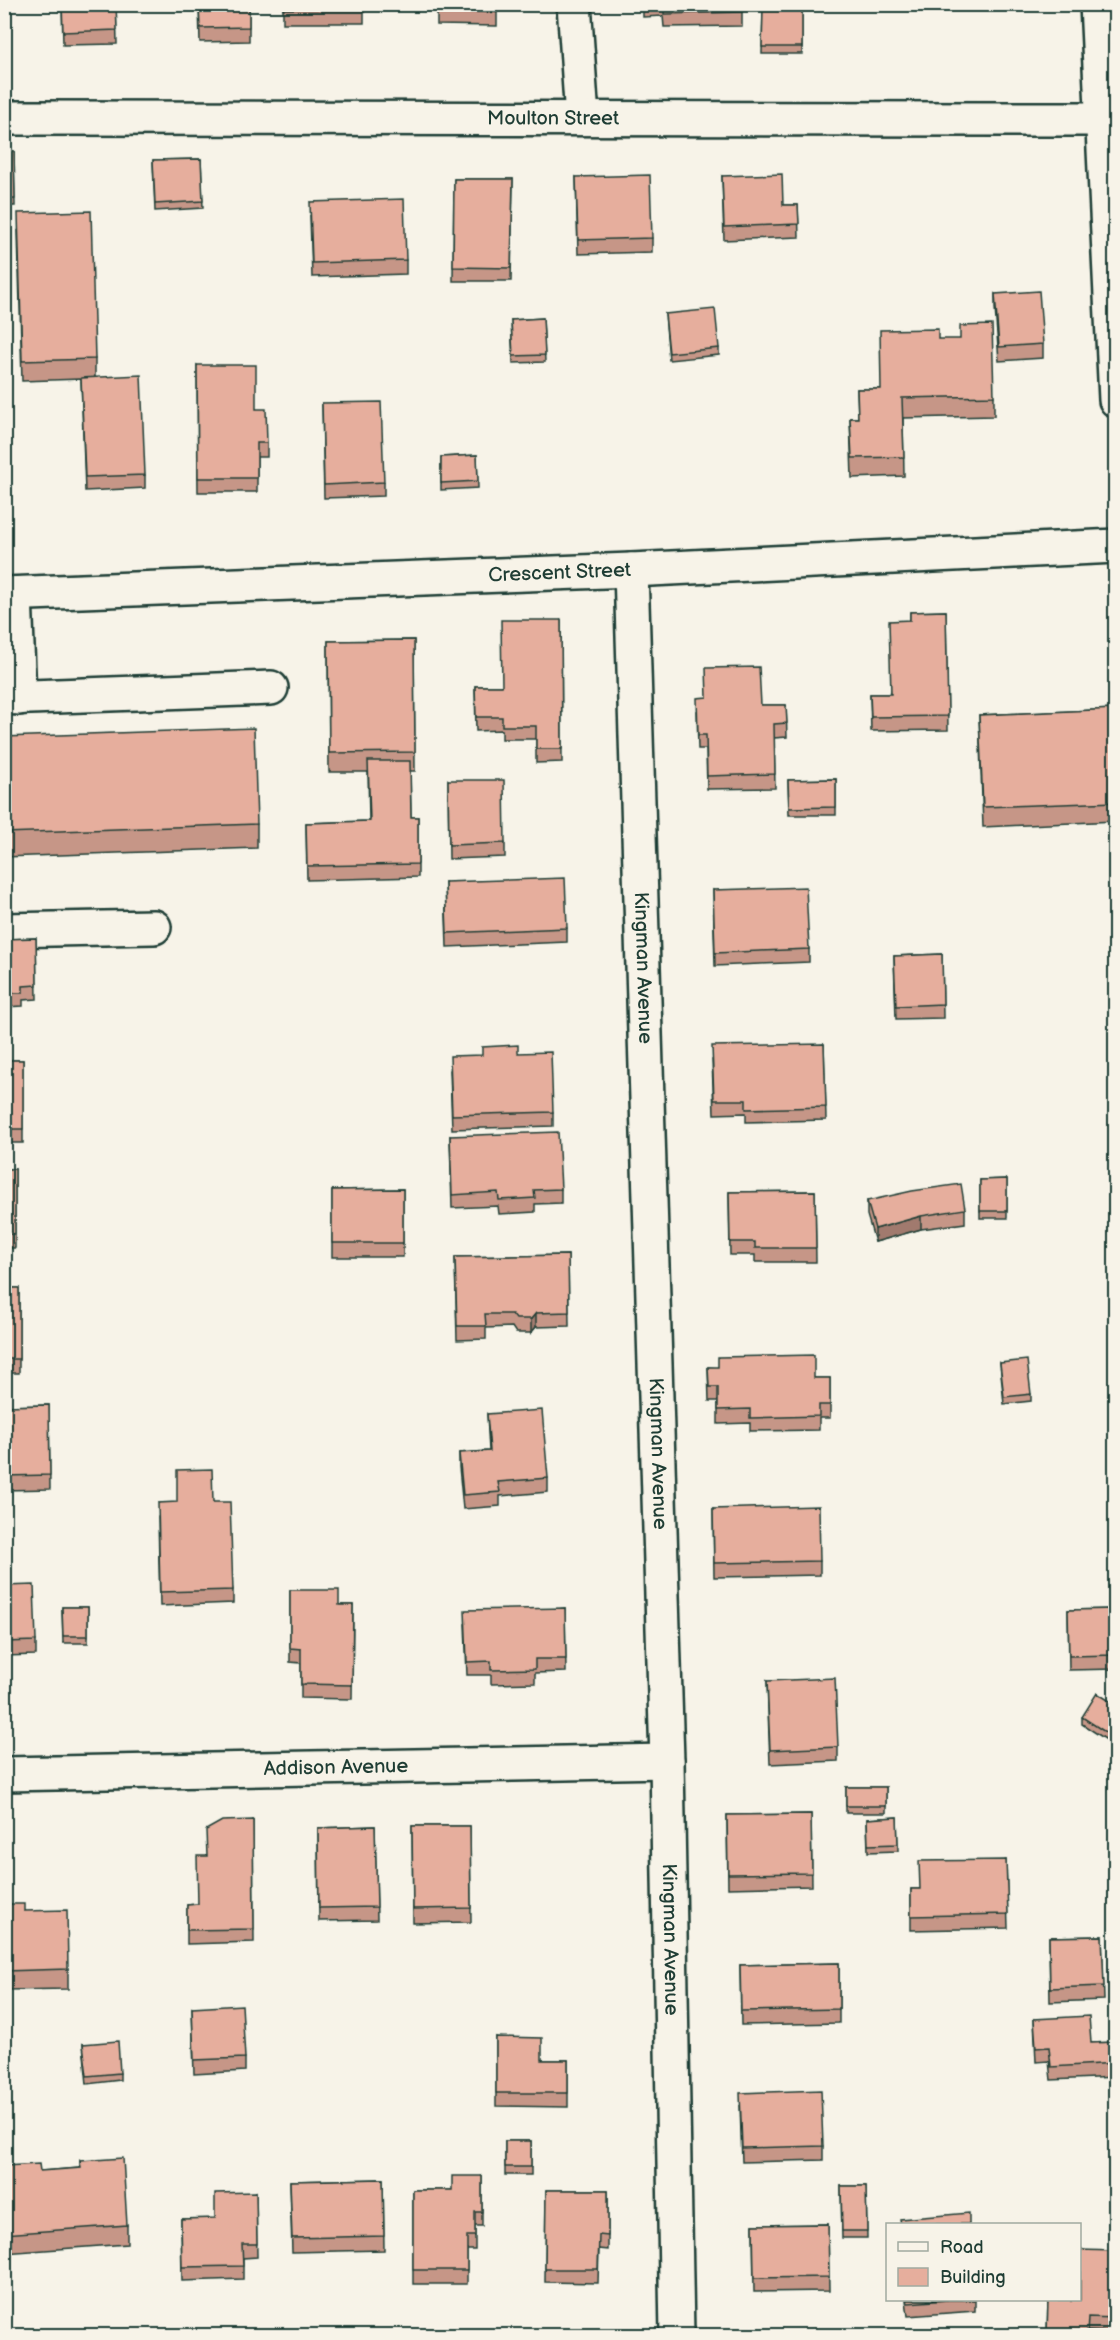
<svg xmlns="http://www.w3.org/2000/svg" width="1120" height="2340" font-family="'Balsamiq Sans',sans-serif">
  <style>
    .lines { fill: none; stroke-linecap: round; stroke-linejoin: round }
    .minor-casing { stroke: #1f3d34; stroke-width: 38 }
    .major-casing { stroke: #1f3d34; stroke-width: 38 }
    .minor { stroke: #f7f3e8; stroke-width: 33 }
    .major { stroke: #f7f3e8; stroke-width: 33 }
    .wall { fill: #c69687; stroke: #1f3d34; stroke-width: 1.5 }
    .shaded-wall { fill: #a17a6e; stroke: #1f3d34; stroke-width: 1.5 }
    .building { fill: #e6ae9d; stroke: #1f3d34; stroke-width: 1.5 }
    .labels { text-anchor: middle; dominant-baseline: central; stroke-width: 5; stroke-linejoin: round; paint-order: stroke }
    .street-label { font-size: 20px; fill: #1f3d34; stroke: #f7f3e8 }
  </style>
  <rect width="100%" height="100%" fill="#f7f3e8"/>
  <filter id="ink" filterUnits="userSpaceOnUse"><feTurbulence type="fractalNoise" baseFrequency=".0167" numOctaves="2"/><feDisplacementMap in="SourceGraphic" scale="12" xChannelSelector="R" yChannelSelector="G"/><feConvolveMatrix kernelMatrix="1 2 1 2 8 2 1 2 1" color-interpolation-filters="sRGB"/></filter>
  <g filter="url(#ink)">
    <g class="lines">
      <defs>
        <g id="minor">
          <path d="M574,4l8,114"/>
          <path d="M1097,4l19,396"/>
          <path id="s1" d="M4,118l1098,1"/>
          <path id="s2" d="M631,570l36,1191 10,575"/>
          <path d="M15,594l4,104"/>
          <path d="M4,698l267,-10"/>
          <path d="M4,930l150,-3"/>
          <path id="s3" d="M4,1774l663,-13"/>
        </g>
        <g id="major">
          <path id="s4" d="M4,594l627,-24 485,-24"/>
        </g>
      </defs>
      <use href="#minor" class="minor-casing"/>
      <use href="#major" class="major-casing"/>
      <use href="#minor" class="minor"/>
      <use href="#major" class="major"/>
    </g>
    <path class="wall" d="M62,4h54l1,40 -54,1z
      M199,4h50v37l-49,1z
      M283,4h81v19h-81z
      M437,4h60v22l-60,-1z
      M643,4h99v22l-78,1 -1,-11 -20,1z
      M763,8h39v46h-40z
      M4,151h10l1,55h-11z
      M201,159l2,49 -48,3 -2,-51z
      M722,176l61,29h15l1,32 -75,3z
      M576,177l76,61v14l-74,2z
      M454,179h59l-2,102h-58z
      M310,216l96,44v14l-94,3z
      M18,232l77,127v18l50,98v13l-60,3 -4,-112 -59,2z
      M995,294l48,50v14l-44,3 -4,-53z
      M665,314l54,34v7l-50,5z
      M543,318l2,44 -32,1 -2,-43z
      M938,339l56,57v20l-91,2 1,58 -52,2 -2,-60h8l-1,-29h24z
      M197,365l59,44 11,34v14h-10v35h-59z
      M322,403l62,79v14l-60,2z
      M477,455l1,33 -37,2v-33z
      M946,611l2,119 -77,1 -1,-37h20l20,-74v-8z
      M561,620l1,142 -26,1v-24h-34v-9l-26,1 -1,-45h27z
      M414,640l1,131h-5l1,46h7v60l-111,3 -1,-57 63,-2 -1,-49h-39l-1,-131z
      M761,705h25l1,32 -13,1 1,50 -68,1 -1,-40h-8l-1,-38z
      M1116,709v112l-133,6 -4,-112z
      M4,737l253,87v24l-253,9z
      M836,779v36h-47l-1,-35z
      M448,780l57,63v14l-56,2z
      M445,882l122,46v14l-120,5z
      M713,890l96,59v13l-94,4z
      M36,938l1,61 -14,1v6l-19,1v-68z
      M942,954l1,64 -47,1 -2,-63z
      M824,1044l2,76 -80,2v-9l-32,1 -2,-54z
      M518,1053l35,59v14l-101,3 -2,-59z
      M4,1060h19v83h-19z
      M450,1136l111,53v14l-26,1v8l-36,2 -1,-8 -46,2z
      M4,1169h11v79h-9v13h-2z
      M1007,1179v39h-27v-38z
      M403,1189v68h-71v-67z
      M815,1191l1,71h-61v-7h-25l-1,-63z
      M867,1201l98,8v14l-44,6 -46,13 -8,-27z
      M568,1255l1,71 -33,1 -5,6h-15l-4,-6 -26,1v11l-29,1 -2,-83z
      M4,1288h15v85h-15z
      M1000,1363l31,31v7l-27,3z
      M708,1367l106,11h16v40h-11v12l-69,1v-8l-32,1v-23h-9z
      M49,1405l1,84 -46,1v-84z
      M487,1414l61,64v14l-48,4v10l-37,3 -4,-42v-14l30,-2z
      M213,1502l20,88v13l-73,3 -2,-89z
      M713,1509l107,52v14l-106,2z
      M4,1586l32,55v14l-32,1z
      M290,1590l49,15h14l-1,94 -51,-1v-35l-11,-1z
      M62,1607h26v36h-25z
      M565,1608l1,64 -31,1v10l-44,1v-9h-24l-2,-51z
      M1116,1609v60l-47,1 -1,-60z
      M767,1681l71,66v14l-68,3z
      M1116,1705v41l-34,-22v-7z
      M846,1787h40v26h-40z
      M811,1814l1,72 -84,2 -1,-73z
      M897,1817l1,34 -30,1 -1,-33z
      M253,1820l1,122 -67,2v-39l11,-1 9,-48z
      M375,1826l2,94 -58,1 -1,-93z
      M412,1826h58l1,96 -58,1z
      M1006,1860l2,68 -97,2v-41h9z
      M4,1904l20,7 44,58v20l-64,1z
      M1102,1936l2,64 -54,2 -1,-65z
      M839,1963v60l-98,2 -1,-60z
      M192,2008l53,50v13l-51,3z
      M1034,2019l57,24 25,-1v35l-65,3 -2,-19 -13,1z
      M496,2037l46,23h26v47l-72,-1z
      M83,2044l37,29v7l-33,4z
      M740,2106l83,40v14l-81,2z
      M505,2141h26v34h-26z
      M80,2161l47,64v19l-123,9v-87l36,5 40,-3z
      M482,2176v50h-7v24h-8v34h-54v-94h39z
      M383,2179l1,71 -92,2 -2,-71z
      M841,2186h25l1,52h-25z
      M546,2190h62v60l-9,-1 -1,34 -53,-1z
      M256,2192l1,65 -14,1v21l-61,2 -1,-62h34z
      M828,2224l1,67 -75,1 -1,-67z
      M1116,2251v81l-28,-1v5h-41l1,-36z
      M906,2300h69v11l-67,5z"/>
    <path class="shaded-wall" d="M921,1216v13l-46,13v-13z
      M536,1313v14l-5,6v-14z"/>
    <path class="building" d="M62,4h54l1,26 -54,2z
      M199,4h50v23l-49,1z
      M283,4h81v5h-81z
      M437,4h60v8l-60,-1z
      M664,4h78v8l-78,2z
      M763,8h39v39h-40z
      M4,151h10l1,48h-11z
      M201,159l2,42 -48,3 -2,-44z
      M782,174l1,31h15l1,19 -75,3 -2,-51z
      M650,175l2,63 -74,2 -2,-63z
      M454,179h59l-2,89 -58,-1z
      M404,199l2,61 -94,3 -2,-61z
      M91,211l4,148 -73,2 -4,-148z
      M1039,291l4,53 -44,3 -4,-53z
      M715,309l4,39 -50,5 -4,-39z
      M543,318l2,37 -32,1 -2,-36z
      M992,325l2,71 -92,2 2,59 -52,1 -2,-40h8l-1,-29h24l-1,-59 58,-1v10h22v-13z
      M197,365h59v44h10l1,34h-10v35h-59z
      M141,375l4,100 -60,2 -4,-99z
      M381,402l3,80 -60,3 -2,-82z
      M477,455l1,26 -37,2v-26z
      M946,611l2,105 -77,1 -1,-23h21l-2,-73 21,-1v-8z
      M501,620h60l1,129h-26v-23h-34v-9h-26l-1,-31h27z
      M414,640l1,112 -86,1 -1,-112z
      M759,667l2,38h25l1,18 -13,1 1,50 -68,2 -1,-41h-8l-1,-37 10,-1 -1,-29z
      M1116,709v93l-133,5 -4,-92z
      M254,728l3,96 -253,9v-96z
      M368,761h42l1,56h7v47l-111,2 -1,-43 64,-2z
      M836,779v28l-47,1 -1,-28z
      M448,780h56l1,63 -56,2z
      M565,878l2,50 -120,5 -2,-51z
      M806,887l3,62 -94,4 -2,-63z
      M36,938l1,47 -14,1v7h-19v-54z
      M942,954l1,50 -47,2 -2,-50z
      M824,1044l2,63 -80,2v-9h-32l-2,-54z
      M518,1045v8l33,-1 2,60 -101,3 -2,-59 32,-1v-8z
      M4,1060h19v69h-19z
      M558,1132l3,57 -27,1 1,8 -36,2 -1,-8 -46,3 -2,-59z
      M4,1169h11v65h-9v13h-2z
      M1007,1179v32h-27v-31z
      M961,1184l4,25 -44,7 -46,13 -8,-28 45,-10z
      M403,1189v54h-71v-53z
      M815,1191l1,57h-61v-6h-25l-1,-50z
      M568,1255l1,57 -33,1 -5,6h-15l-4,-5h-27l1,12h-29l-2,-69z
      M4,1288h15v71h-15z
      M814,1355v23h16v27h-11v11l-69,2v-9l-32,1v-23h-9l-1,-20h10v-10z
      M1027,1360l4,34 -27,3 -4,-34z
      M49,1405l1,70 -46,1v-70z
      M542,1410l6,68 -50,4 2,10 -37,3 -4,-42 31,-2 -3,-37z
      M212,1469l1,33h17l3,88 -73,2 -2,-89 19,-1v-32z
      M819,1506l1,55 -106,2 -1,-54z
      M34,1585l2,56 -32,1v-56z
      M290,1590h49v15h14l-1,80 -51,-1v-35l-11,-1z
      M62,1607h26v29h-25z
      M565,1608l1,51h-31v10l-44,1v-9l-24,1 -2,-52z
      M1116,1609v46l-47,1 -1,-46z
      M835,1678l3,69 -68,3 -3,-69z
      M1097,1693l19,12v34l-34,-22z
      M846,1787h40v19h-40z
      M811,1814l1,59 -84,1 -1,-59z
      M897,1817l1,27 -30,1 -1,-26z
      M253,1820l1,109 -67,1v-25l11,-1 -1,-48h10l-1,-26 16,-9z
      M375,1826l2,81 -58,1 -1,-80z
      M412,1826h58l1,82 -58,1z
      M1006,1860l2,54 -97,2v-27h9l-1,-28z
      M4,1904h20v7l43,-1 1,59 -64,2z
      M1102,1936l2,50 -54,2 -1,-51z
      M839,1963v46l-98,2 -1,-46z
      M242,2005l3,53 -51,2 -2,-52z
      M1089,2016l2,27 25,-1v21l-65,4 -2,-20 -13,1 -2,-29z
      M496,2037l46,1v22h26v33h-72z
      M118,2041l2,32 -33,3 -4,-32z
      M821,2090l2,56 -81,2 -2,-55z
      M505,2141h26v26h-26z
      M123,2158l4,67 -123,9v-68l35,-2 1,7 41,-3 -1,-7z
      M452,2176h30v36h-7v24h-8v34h-54v-80h39z
      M383,2179l1,57 -92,2 -2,-57z
      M841,2186h25l1,45h-25z
      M546,2190h62v46l-9,-1 -1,34h-53z
      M256,2192l1,52h-15l1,22 -61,1 -1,-48 34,-1v-25z
      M969,2213v11h-68l-1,-5z
      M828,2224l1,53 -75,1 -1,-53z
      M1080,2250l36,1v67l-28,-1 -1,18 -40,-1 1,-34h32z
      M907,2300h41l-40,3z"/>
  </g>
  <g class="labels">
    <g class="street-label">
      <text stroke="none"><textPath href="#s1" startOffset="549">Moulton Street</textPath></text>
      <text stroke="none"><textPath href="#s4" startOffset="556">Crescent Street</textPath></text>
      <text stroke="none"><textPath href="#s2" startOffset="398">Kingman Avenue</textPath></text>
      <text stroke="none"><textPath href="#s2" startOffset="884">Kingman Avenue</textPath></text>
      <text stroke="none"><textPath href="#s3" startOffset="332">Addison Avenue</textPath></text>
      <text stroke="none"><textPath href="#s2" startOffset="1370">Kingman Avenue</textPath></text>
    </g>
  </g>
  <rect width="1120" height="2340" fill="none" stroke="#f7f3e8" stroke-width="24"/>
  <rect x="12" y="12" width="1096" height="2316" fill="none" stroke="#1f3d34" stroke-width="2" filter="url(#ink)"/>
  <rect x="886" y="2223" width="195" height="78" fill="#f7f3e8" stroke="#a1aaa0" stroke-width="1.5"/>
  <rect x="898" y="2242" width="30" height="9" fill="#f7f3e8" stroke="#a1aaa0" stroke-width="1.5"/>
  <text x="940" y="2253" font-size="18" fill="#1f3d34">Road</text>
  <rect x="898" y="2268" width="30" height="18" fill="#e6ae9d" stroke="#a1aaa0" stroke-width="1.5"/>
  <text x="940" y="2283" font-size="18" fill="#1f3d34">Building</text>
</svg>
